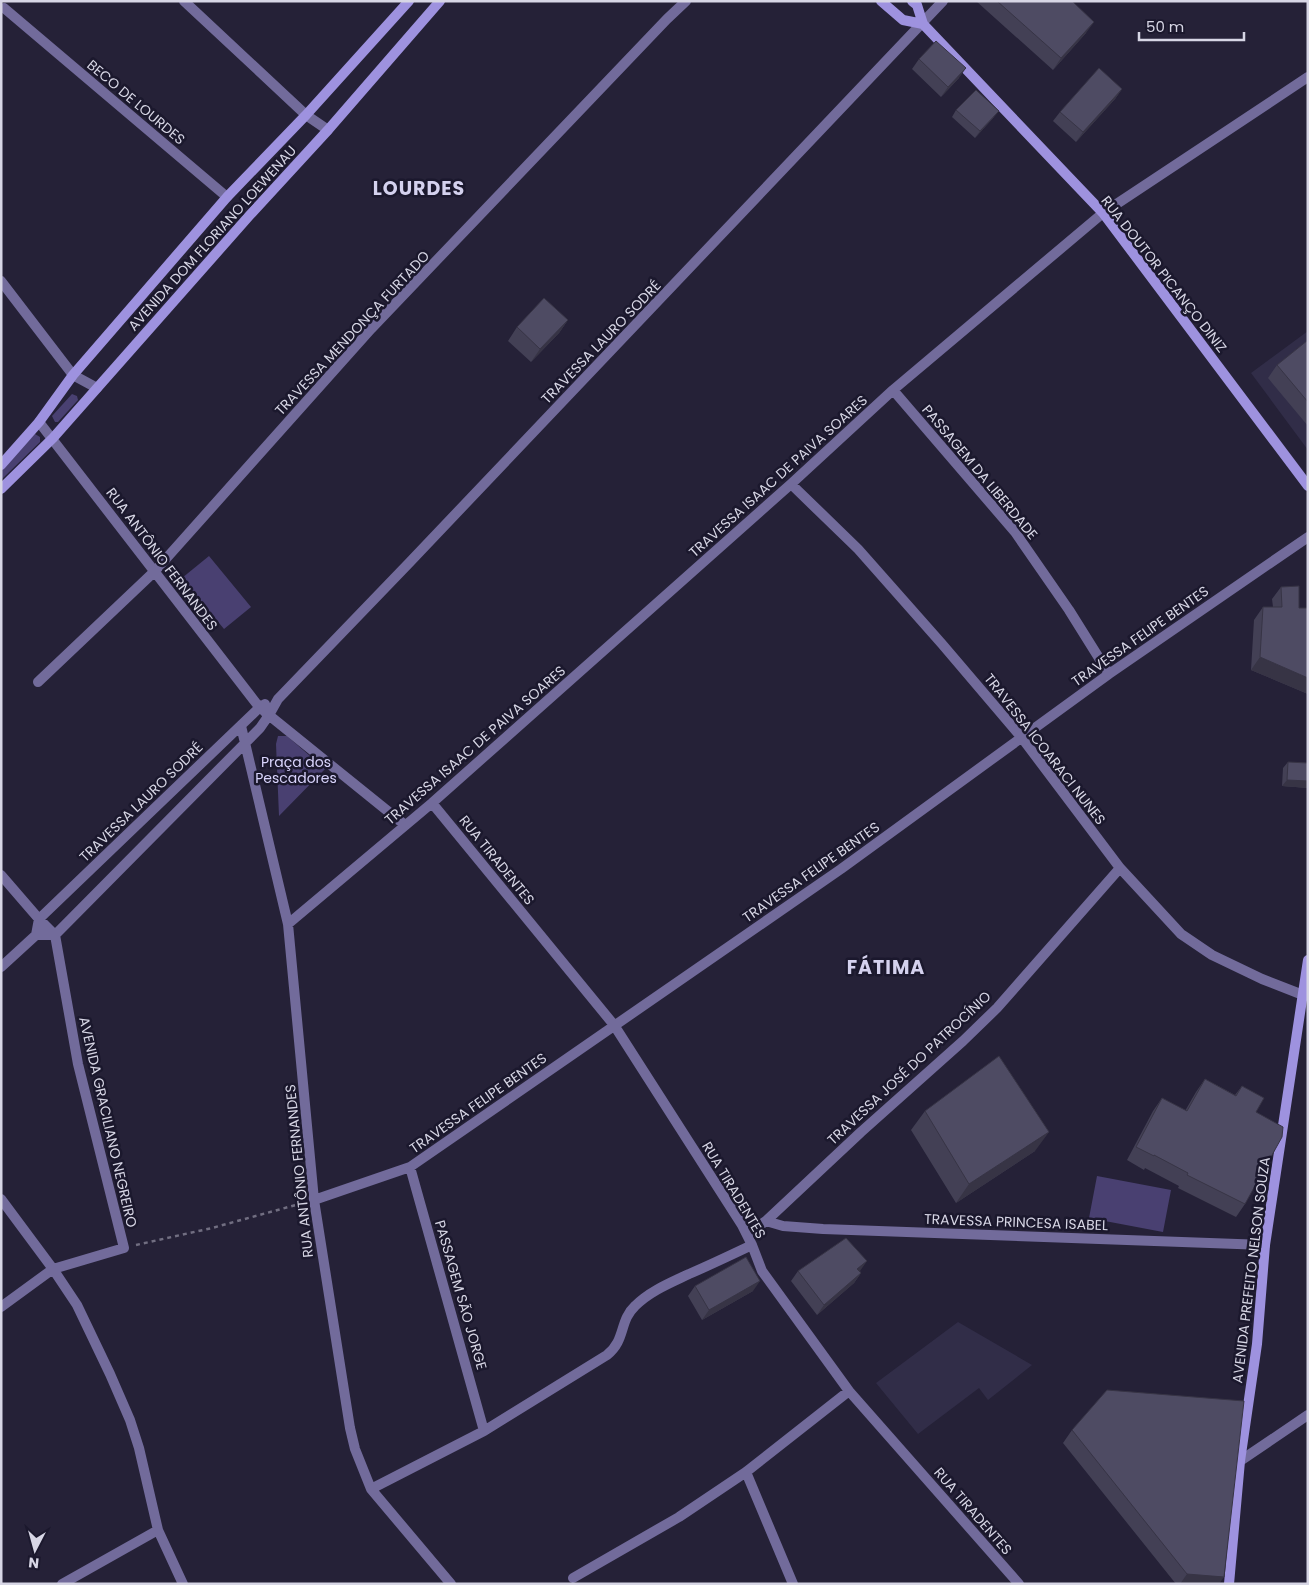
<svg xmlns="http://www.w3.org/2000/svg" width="1309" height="1585" font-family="Poppins,sans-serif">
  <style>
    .built { fill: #312d48 }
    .green { fill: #494071 }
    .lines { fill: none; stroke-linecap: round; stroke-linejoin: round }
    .path { stroke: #716e81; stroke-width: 2.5; stroke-dasharray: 4 4; stroke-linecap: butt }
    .street { stroke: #726b9b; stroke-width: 10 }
    .secondary { stroke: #9e92df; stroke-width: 10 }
    .wall { fill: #434055 }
    .shaded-wall { fill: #373445 }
    .building { fill: #4e4b63; stroke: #373445 }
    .labels { text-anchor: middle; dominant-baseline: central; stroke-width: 5; stroke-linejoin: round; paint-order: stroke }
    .street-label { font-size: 14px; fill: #d7d6e5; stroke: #1b182d }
    .park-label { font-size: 14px; fill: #d9d4fc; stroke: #1b182d }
    .district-label { font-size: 19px; font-weight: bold; letter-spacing: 1px; fill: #d4d1ee; stroke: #1b182d }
  </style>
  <rect width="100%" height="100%" fill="#252137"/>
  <path class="built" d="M1308,331v119l-57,-77z
    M958,1322l74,43 -44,35 -9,-12 -61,46 -42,-51z"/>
  <path class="green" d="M72,394l5,2 1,4 -20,22h-3l-3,-6z
    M35,434l5,3v5l-39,38v-10z
    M209,556l42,51 -27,22 -42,-51z
    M278,736h9l38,33 -46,47 -3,-72z
    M1097,1176l74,14 -8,42 -74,-14z"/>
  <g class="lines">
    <path class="path" d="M136,1245l76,-17 91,-25"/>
    <path class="street" d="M184,1l122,114 22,15
      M4,8l223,189
      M1,281l72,94 24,13
      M893,390l122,142 54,78 40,64
      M39,422l217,281 9,9 140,113
      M791,484l67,65 84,95 80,94 98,130 61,66 31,21 50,24 41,16
      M38,682l117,-111 216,-242 296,-310 19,-18
      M241,726l47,198 26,276 36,228 5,21 16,40 80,95
      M432,803l182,222 128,200 10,20 10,26 87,120 170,193
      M1,875l38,44 16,16 23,129 46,184 -71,21 -52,38
      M288,924l144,-121 359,-319 102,-94 210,-177 205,-136
      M36,935h19l205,-207 9,-13 9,-16 131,-136 534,-562
      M1,967l35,-32 3,-16 221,-212 5,-3
      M410,1167l74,264
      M1,1199l52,70 24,36 33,69 20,46 9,28 19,82 25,54
      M314,1200l96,-33 431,-298 268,-195 199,-137
      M766,1221l17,5 40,3 442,16
      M747,1234l19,-13 95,-89 102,-91 34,-33 123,-140
      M1240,1461l68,-46
      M746,1472l47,112
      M371,1489l113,-58 123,-76c19,-15 12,-34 28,-49 15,-15 35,-23 54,-32 21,-9 42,-19 63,-29
      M573,1578l106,-61 67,-45 103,-81
      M62,1584l96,-54"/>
    <path class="secondary" d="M881,1l22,19 20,4
      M912,1l5,4 6,19 180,189 205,273
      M1,465l38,-43 34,-47 154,-178 79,-82 103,-114
      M1,489l52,-51 196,-222 79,-86 112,-129
      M1229,1584l11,-123 17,-117 8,-99 43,-285"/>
  </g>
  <path class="wall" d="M976,1h96l14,32 -33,37z
    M919,59l40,19 -18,19 -29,-28z
    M1122,89l-7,10 -39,43 -23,-21 7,-9z
    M956,110l38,7 -19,21 -23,-21z
    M568,320l-9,13 -28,29 -23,-21 9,-14z
    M1308,340v86l-40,-48 9,-13z
    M1281,587l18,21h9v86l-57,-24 3,-50 9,-13h10l-1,-8z
    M1288,762l20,1v25l-26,-2 1,-18z
    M1205,1079l30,16 7,-9 14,26 -11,92 -9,13 -58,-29 1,-2 -34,-18 -1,2 -17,-10 26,-49 9,-13 23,13 11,-19z
    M925,1111l110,40 -79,52 -45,-73z
    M798,1271h62l1,2 -7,10 -37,32 -26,-34z
    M695,1286l58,5 -51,29 -14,-24z
    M1072,1430l147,154h-43l-113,-141z"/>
  <path class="shaded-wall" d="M1094,22l-8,11 -33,37 8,-12z
    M966,68l-7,10 -18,19 7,-10z
    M1122,89l-7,10 -39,43 7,-10z
    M999,111l-5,6 -19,21 5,-7z
    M568,320l-9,13 -28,29 9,-13z
    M1260,657l48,21v16l-57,-24z
    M1287,780l21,1v7l-26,-2z
    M1049,1132l-14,19 -79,52 13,-19z
    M867,1261l-7,10 -10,8 7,-10z
    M861,1273l-7,10 -37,32 7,-10z
    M760,1281l-7,10 -51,29 7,-10z
    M1187,1574l37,3 -5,7h-39z"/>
  <path class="building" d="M997,1h75l22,21 -33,36z
    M936,41l30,27 -18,19 -29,-28z
    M1099,68l23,21 -39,43 -23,-20z
    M976,90l23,21 -19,20 -24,-21z
    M544,298l24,22 -28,29 -23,-22z
    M1308,340v62l-31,-37z
    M1299,586v22h9v70l-48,-21 3,-50h19l-1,-20z
    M1288,762l20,1v18l-21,-1z
    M999,1056l50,76 -80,52 -44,-73z
    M1205,1079l31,17 6,-10 22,12 -8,14 27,15 -1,10 -37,67 -58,-29 1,-2 -34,-18v1l-18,-9 26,-49 25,13z
    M846,1238l21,23 -10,8 4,4 -37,32 -26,-34z
    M746,1257l14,24 -51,29 -14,-24z
    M1107,1390l137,11 -20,176 -37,-3 -115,-144z"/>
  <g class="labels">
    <g class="street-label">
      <text transform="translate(136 102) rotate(40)">BECO DE LOURDES</text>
      <text transform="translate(212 238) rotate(-48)">AVENIDA DOM FLORIANO LOEWENAU</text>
      <text transform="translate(1164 274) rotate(52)">RUA DOUTOR PICANÇO DINIZ</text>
      <text transform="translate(352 333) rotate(-47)">TRAVESSA MENDONÇA FURTADO</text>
      <text transform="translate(601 342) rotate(-46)">TRAVESSA LAURO SODRÉ</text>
      <text transform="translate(980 472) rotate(50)">PASSAGEM DA LIBERDADE</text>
      <text transform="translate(778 476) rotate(-42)">TRAVESSA ISAAC DE PAIVA SOARES</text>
      <text transform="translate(162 559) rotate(53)">RUA ANTÔNIO FERNANDES</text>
      <text transform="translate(1140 636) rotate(-35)">TRAVESSA FELIPE BENTES</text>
      <text transform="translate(475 745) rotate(-41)">TRAVESSA ISAAC DE PAIVA SOARES</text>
      <text transform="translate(1045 749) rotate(52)">TRAVESSA ICOARACI NUNES</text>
      <text transform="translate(141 802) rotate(-44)">TRAVESSA LAURO SODRÉ</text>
      <text transform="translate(497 860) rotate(51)">RUA TIRADENTES</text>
      <text transform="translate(811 872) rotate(-35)">TRAVESSA FELIPE BENTES</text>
      <text transform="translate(909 1068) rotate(-43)">TRAVESSA JOSÉ DO PATROCÍNIO</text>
      <text transform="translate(478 1103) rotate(-35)">TRAVESSA FELIPE BENTES</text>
      <text transform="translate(108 1122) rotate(77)">AVENIDA GRACILIANO NEGREIRO</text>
      <text transform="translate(299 1171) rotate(-96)">RUA ANTÔNIO FERNANDES</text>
      <text transform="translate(734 1190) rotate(59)">RUA TIRADENTES</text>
      <text transform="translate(1016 1222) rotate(2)">TRAVESSA PRINCESA ISABEL</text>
      <text transform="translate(1251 1270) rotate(-83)">AVENIDA PREFEITO NELSON SOUZA</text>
      <text transform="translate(461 1295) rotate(74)">PASSAGEM SÃO JORGE</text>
      <text transform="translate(973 1511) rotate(49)">RUA TIRADENTES</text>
    </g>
    <g class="park-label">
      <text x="296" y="762">Praça dos<tspan x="296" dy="16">Pescadores</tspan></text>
    </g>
    <g class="district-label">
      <text x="419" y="188">LOURDES</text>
      <text x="886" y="967">FÁTIMA</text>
    </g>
  </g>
  <rect width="1309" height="1585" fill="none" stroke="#d7d6e5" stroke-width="5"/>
  <g transform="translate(35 1550) rotate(186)" stroke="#1b182d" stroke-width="4" paint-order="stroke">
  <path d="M0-4L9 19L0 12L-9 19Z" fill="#d7d6e5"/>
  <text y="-8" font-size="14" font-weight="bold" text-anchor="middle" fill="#d7d6e5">N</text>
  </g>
  <path d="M1139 32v8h105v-8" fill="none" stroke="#d7d6e5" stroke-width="2.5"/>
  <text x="1146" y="32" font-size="15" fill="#d7d6e5" stroke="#1b182d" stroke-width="4" paint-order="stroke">50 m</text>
</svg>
